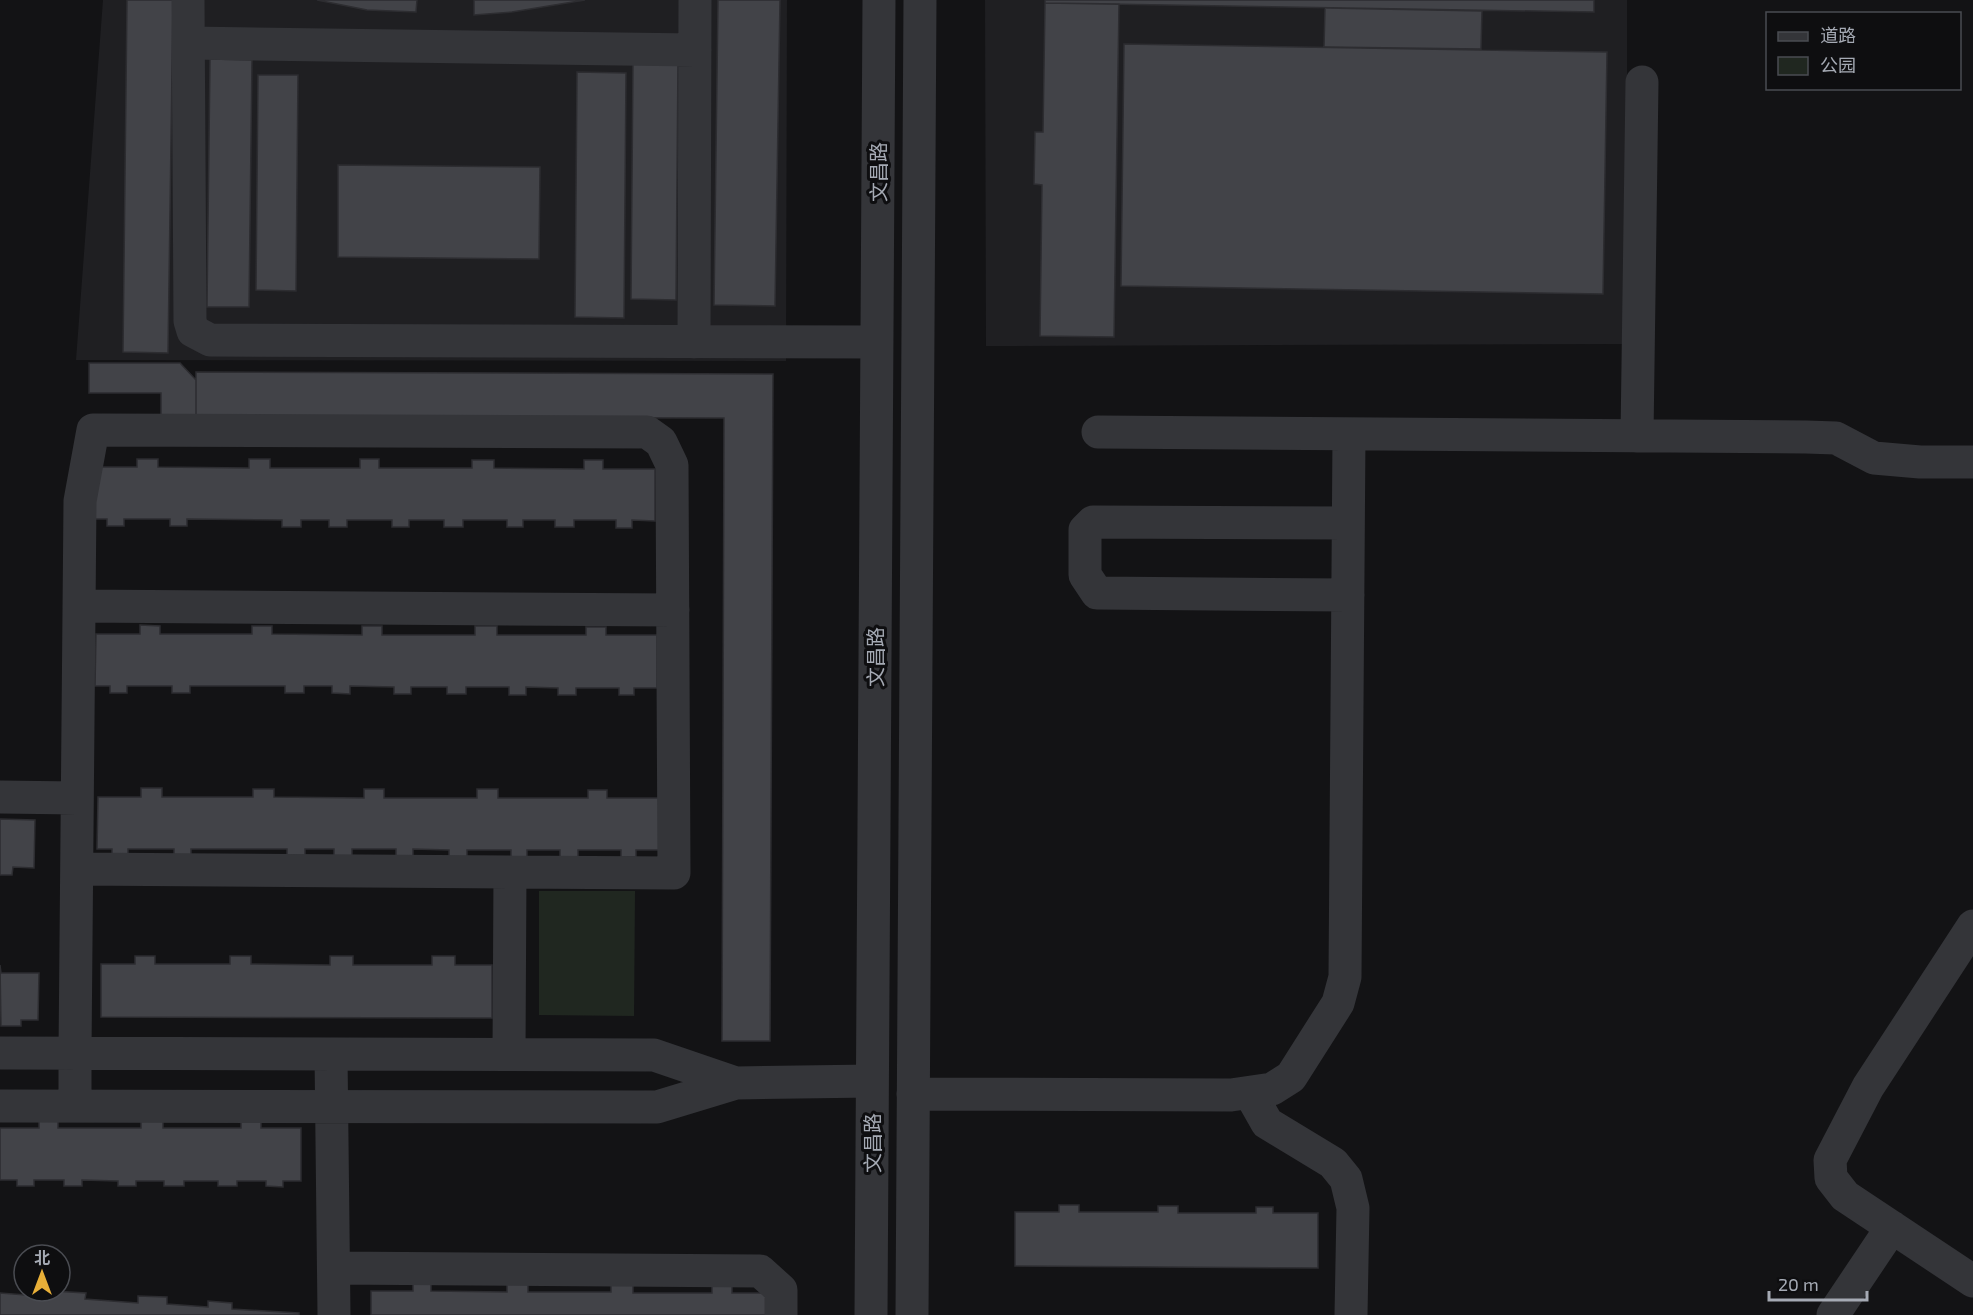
<svg xmlns="http://www.w3.org/2000/svg" width="1973" height="1315" font-family="'Exo 2','Noto Sans SC',sans-serif">
  <style>
    .built { fill: #1f1f22 }
    .green { fill: #202720 }
    .building { fill: #424348; stroke: #2d2d31; stroke-width: 1.5 }
    .lines { fill: none; stroke-linecap: round; stroke-linejoin: round }
    .minor { stroke: #343539; stroke-width: 33 }
    .labels { text-anchor: middle; dominant-baseline: central; stroke-width: 6; stroke-linejoin: round; paint-order: stroke }
    .street-label { font-size: 20px; fill: #a5aab4; stroke: #0e0e10 }
  </style>
  <rect width="100%" height="100%" fill="#131315"/>
  <path class="built" d="M103,0h684l-1,361 -710,-1z
    M985,0h642v344l-641,2z"/>
  <path class="green" d="M539,891h96l-1,125 -95,-1z"/>
  <path class="building" d="M127,0h46l-5,353 -45,-1z
    M317,0h100l-1,12 -49,-2z
    M474,0h111l-73,12 -38,3z
    M718,0h62l-5,306 -61,-1z
    M1045,0h549v12l-549,-9z
    M1045,3l74,1 -5,333 -74,-1 2,-151 -8,-1 1,-52h8z
    M1325,8l157,3 -1,38 -157,-2z
    M1124,44l483,8 -4,242 -482,-8z
    M210,59l42,1 -3,247h-42z
    M633,60h45l-2,240 -45,-1z
    M577,72l49,1 -2,245 -49,-1z
    M258,75h40l-2,216 -40,-1z
    M338,165l202,2 -1,92 -201,-2z
    M89,363h91l16,17v37h-35v-24h-72z
    M196,372l577,2 -3,667h-48l2,-623 -528,-1z
    M137,459h21v8l91,1v-9h21v9h90v-9h19v9h93v-8h22v8l90,1v-9h19v9h52v52l-23,-1v8h-16v-8h-42v7h-19v-7h-32v7h-16v-7h-44v7h-19v-7h-35v7h-17v-7h-45v7h-18v-7h-28v7h-19v-7l-95,-1v7h-17v-7h-46v7h-17v-7h-14v-52h44z
    M140,625l20,1v8h92v-8h20v8l90,1v-9h20v9h93v-9h22v9h89v-8h20v8h51v53h-23v7h-15v-7h-43v7h-18v-7l-32,-1v8h-17v-8h-43v7h-19v-7h-36v7h-17v-7l-44,-1v8l-18,-1v-7h-28v7h-19v-7h-95v7h-18v-7h-45v7h-17v-7h-15l1,-52h44z
    M141,788h21v9h91v-8h21v8l90,1v-9h20v9h93v-9h21v9h90v-8h19v8h52v52h-23v7h-15v-7h-43v7h-18v-7h-33v7h-16v-7h-44v7h-18v-7l-36,-1v8h-17v-8h-44v7h-18v-7h-29v7h-18v-7h-96v7h-17v-7h-46v7h-16v-7h-15l1,-52h43z
    M0,819l35,1 -1,48 -21,-1 -1,8h-12z
    M135,956h20v8h75v-8h21v8l79,1v-9h23v9h79v-9h23v9h37v53l-391,-1v-53h34z
    M0,965l1,8h38l-1,47h-17v6h-20z
    M39,1120h19v8h83v-8h22v8h78v-7h20v7h40v53h-18v6l-17,-1v-5h-29v5h-19v-5h-34v5h-20v-5h-28v5h-18v-5l-36,-1v6h-18v-6h-30v6h-17v-6h-17v-52h39z
    M1059,1205h20v7h79v-6h20v7h78v-6h17v6h45v55l-303,-2v-54h44z
    M413,1284h18v7l76,1v-8h21v8h83v-7h22v8h79v-8h20v8h37v22h-398v-24h42z
    M53,1291l33,2 -1,6 53,4v-7l29,1v7l41,3v-6l24,2v6l67,4v2h-299v-22l52,4z"/>
  <g class="lines">
    <path class="minor" d="M188,0l2,321 3,10 17,9 667,2
      M189,43l506,7
      M694,342l1,-342
      M1098,432l708,5 30,1 38,20 46,4h53
      M1637,436l5,-354
      M1348,595l-251,-2 -12,-18v-45l8,-8 255,1
      M79,606l594,4
      M0,797l77,1
      M1973,926l-105,161 -38,73 1,18 14,18 128,85
      M0,1053l654,2 82,28
      M331,1054l3,261
      M509,1054l1,-182
      M1250,1093l17,30 66,40 13,16 7,29 -2,107
      M913,1094l318,1 41,-6 19,-12 47,-74 7,-26 4,-543
      M0,1106l657,1 79,-24 136,-2
      M75,1106v-53l5,-552 13,-71 554,2 14,10 11,23 2,408 -597,-4
      M334,1268l426,3 21,19v25
      M871,1315l8,-1315
      M912,1315l8,-1315
      M1833,1315l59,-88"/>
  </g>
  <g class="labels">
    <g class="street-label">
      <text transform="translate(878 172) rotate(-90)">文昌路</text>
      <text transform="translate(875 657) rotate(-90)">文昌路</text>
      <text transform="translate(872 1143) rotate(-90)">文昌路</text>
    </g>
  </g>
  <rect x="1766" y="12" width="195" height="78" fill="#0e0e10" stroke="#4a4c52" stroke-width="1.5"/>
  <rect x="1778" y="32" width="30" height="9" fill="#343539" stroke="#4a4c52" stroke-width="1.5"/>
  <text x="1820" y="42" font-size="18" fill="#a5aab4">道路</text>
  <rect x="1778" y="57" width="30" height="18" fill="#202720" stroke="#4a4c52" stroke-width="1.5"/>
  <text x="1820" y="72" font-size="18" fill="#a5aab4">公园</text>
  <g transform="translate(42 1273)"><circle r="28" fill="#0e0e10" stroke="#4a4c52" stroke-width="1.5"/>
  <path d="M0-4.5L10 22L0 15L-10 22Z" fill="#e8af38"/>
  <text y="-9" font-size="16" font-weight="bold" text-anchor="middle" fill="#a5aab4">北</text>
  </g>
  <path d="M1769 1291v9h98v-9" fill="none" stroke="#a5aab4" stroke-width="3"/>
  <text x="1778" y="1291" font-size="18" fill="#a5aab4" stroke="#0e0e10" stroke-width="4.5" paint-order="stroke">20 m</text>
</svg>
